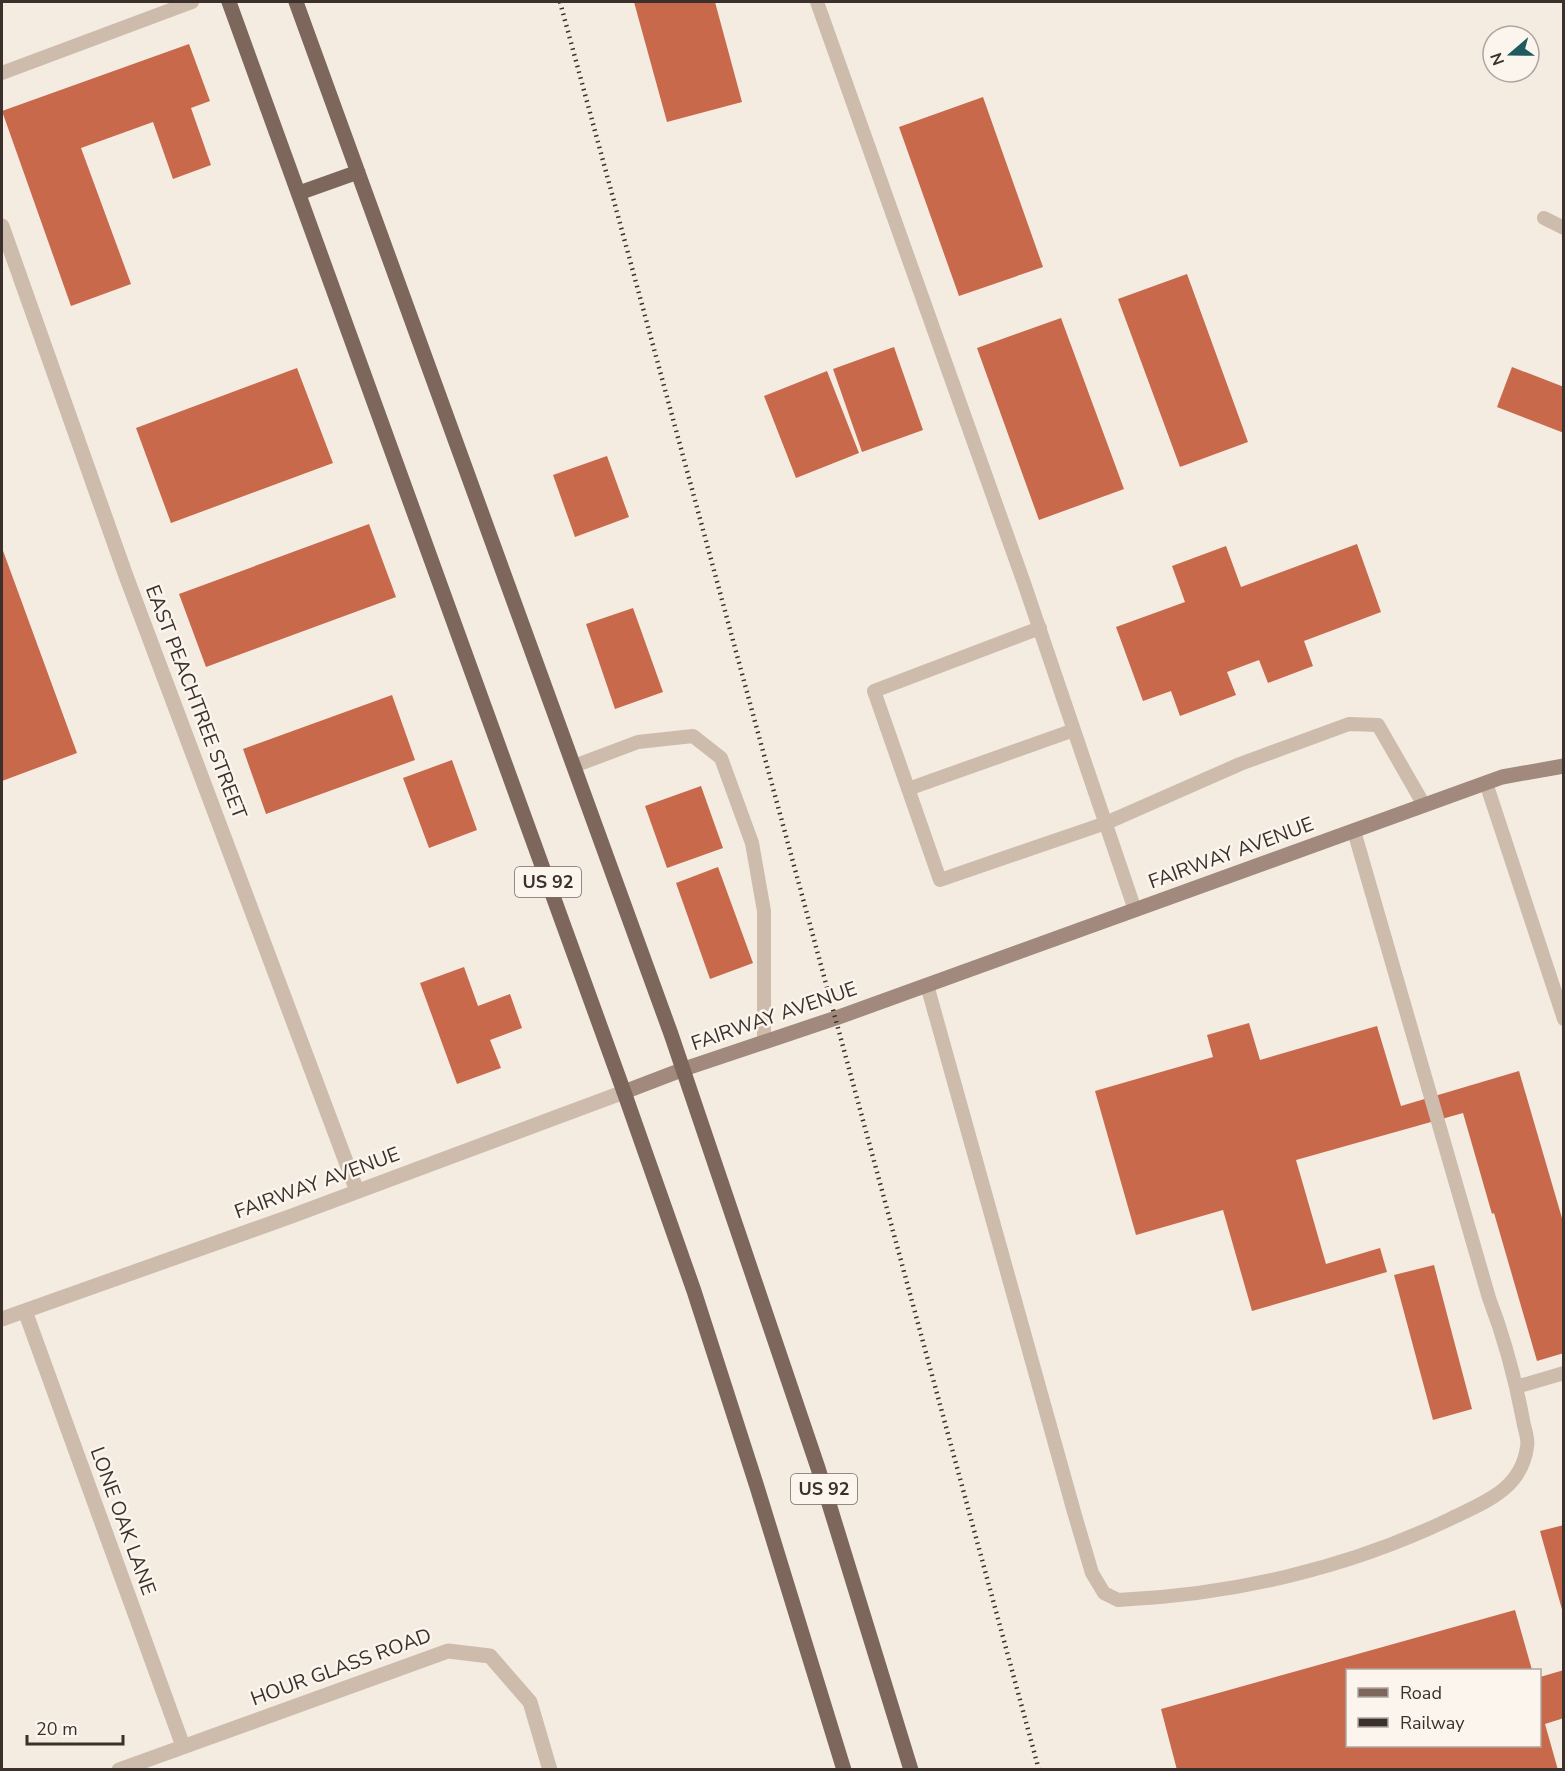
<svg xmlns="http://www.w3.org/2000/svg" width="1565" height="1771" font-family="'Nunito Sans',sans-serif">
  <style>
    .building { fill: #c8694b }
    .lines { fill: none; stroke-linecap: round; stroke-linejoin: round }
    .lane { stroke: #cdbbac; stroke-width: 14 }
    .street { stroke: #cdbbac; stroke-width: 15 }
    .secondary { stroke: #a18a7d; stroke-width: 15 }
    .primary { stroke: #7d675c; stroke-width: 15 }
    .rail { stroke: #3b302b; stroke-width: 4.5; stroke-dasharray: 1.5 4.5; stroke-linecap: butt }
    .labels { text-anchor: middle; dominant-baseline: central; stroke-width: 5; stroke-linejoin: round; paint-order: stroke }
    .shield { fill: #fbf5ee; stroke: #756b66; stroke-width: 1.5 }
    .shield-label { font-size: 18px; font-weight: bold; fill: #3b302b }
    .street-label { font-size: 20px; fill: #3b302b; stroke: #fbf5ee }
  </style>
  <rect width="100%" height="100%" fill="#f4ebe1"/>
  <path class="building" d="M634,2h81l27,100 -75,20z
    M189,44l21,57 -19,7 20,57 -38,14 -20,-57 -72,26 50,136 -60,22 -69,-195z
    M983,97l60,170 -84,29 -60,-169z
    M1187,274l61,168 -68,25 -62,-168z
    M1061,318l63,171 -85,31 -62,-172z
    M894,347l29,83 -61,22 -29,-83z
    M1512,367l52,20v46l-67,-26z
    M297,368l36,95 -162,60 -35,-95z
    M827,371l32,82 -63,25 -32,-82z
    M607,456l22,61 -54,20 -22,-62z
    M369,524l27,73 -190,70 -27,-73z
    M1357,544l24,68 -77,29 9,25 -45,17 -9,-23 -32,12 9,23 -56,21 -9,-25 -28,10 -27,-74 69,-25 -13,-36 54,-20 15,41z
    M2,548l75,205 -75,28z
    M633,608l30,84 -48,17 -29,-85z
    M392,695l23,65 -149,54 -23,-65z
    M452,760l25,70 -48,18 -26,-70z
    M701,786l22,62 -56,20 -22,-62z
    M718,867l35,96 -43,16 -34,-96z
    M464,967l14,39 32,-12 12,34 -32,12 11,28 -44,16 -37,-101z
    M1249,1023l11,37 117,-34 24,80 118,-35 45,154v128l-27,8 -43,-148 -2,1 -29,-101 -167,47 30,104 54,-16 7,24 -135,39 -29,-101 -87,25 -41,-144 118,-34 -6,-22z
    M1434,1265l38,144 -39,11 -39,-145z
    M1564,1525v87l-1,1 -23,-82z
    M1515,1610l17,60h-184v76h192v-69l24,-7v48l-19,6 13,46h-381l-16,-61z"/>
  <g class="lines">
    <path class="lane" d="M817,2l207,581 111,327
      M2,73l190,-71
      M1544,218l20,10
      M1040,628l-166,63 66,189 166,-57 134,-59 109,-40 29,1 46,80
      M574,766l64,-24 55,-6 28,22 31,85 12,68v131
      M1486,783l78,236
      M908,789l166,-59
      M927,985l147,527 18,61 12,20 14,7c113,-5 227,-31 330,-80 34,-17 73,-29 79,-73 2,-8 -3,-19 -4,-27 -8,-42 -19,-83 -34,-122l-135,-467
      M1516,1387l48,-14"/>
    <path class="street" d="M2,226l124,350 231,615
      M25,1311l158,435
      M2,1319l287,-102 335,-125
      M119,1770l329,-119 42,5 40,46 20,68"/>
    <path class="secondary" d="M624,1092l60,-23 152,-51 666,-241 62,-11"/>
    <path class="primary" d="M229,2l395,1090 70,199 63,196 87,283
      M296,2l375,1032 147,434 93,302
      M299,193l59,-21"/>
    <path class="rail" d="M560,2l479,1768"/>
  </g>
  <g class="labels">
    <g class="shield">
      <rect x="515" y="867" width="66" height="30" rx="4.5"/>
      <rect x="791" y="1474" width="66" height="30" rx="4.5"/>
    </g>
    <g class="shield-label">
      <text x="548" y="882">US 92</text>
      <text x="824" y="1489">US 92</text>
    </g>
    <g class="street-label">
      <text transform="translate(196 702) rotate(69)">EAST PEACHTREE STREET</text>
      <text transform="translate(1231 853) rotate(-20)">FAIRWAY AVENUE</text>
      <text transform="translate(774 1016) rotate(-19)">FAIRWAY AVENUE</text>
      <text transform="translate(317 1183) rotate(-20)">FAIRWAY AVENUE</text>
      <text transform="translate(123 1521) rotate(70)">LONE OAK LANE</text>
      <text transform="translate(341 1667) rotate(-20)">HOUR GLASS ROAD</text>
    </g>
  </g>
  <rect width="1565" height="1771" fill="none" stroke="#3b302b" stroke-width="6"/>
  <rect x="1346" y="1669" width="195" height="78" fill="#fbf5ee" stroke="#aea6a0" stroke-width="1.5"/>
  <rect x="1358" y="1688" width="30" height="9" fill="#7d675c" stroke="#aea6a0" stroke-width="1.5"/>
  <text x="1400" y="1699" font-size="18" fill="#3b302b">Road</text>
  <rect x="1358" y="1718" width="30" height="9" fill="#3b302b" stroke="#aea6a0" stroke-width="1.5"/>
  <text x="1400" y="1729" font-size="18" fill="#3b302b">Railway</text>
  <g transform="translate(1511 54) rotate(250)"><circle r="28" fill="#fbf5ee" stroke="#aea6a0" stroke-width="1.5"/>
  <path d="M0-4.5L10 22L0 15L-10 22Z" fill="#1f5a5e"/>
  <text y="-9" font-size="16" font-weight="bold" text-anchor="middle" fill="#3b302b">N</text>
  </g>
  <path d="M27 1735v9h96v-9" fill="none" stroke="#3b302b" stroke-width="3"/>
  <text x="36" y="1735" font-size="18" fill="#3b302b" stroke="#fbf5ee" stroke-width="4.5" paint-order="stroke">20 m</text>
</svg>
